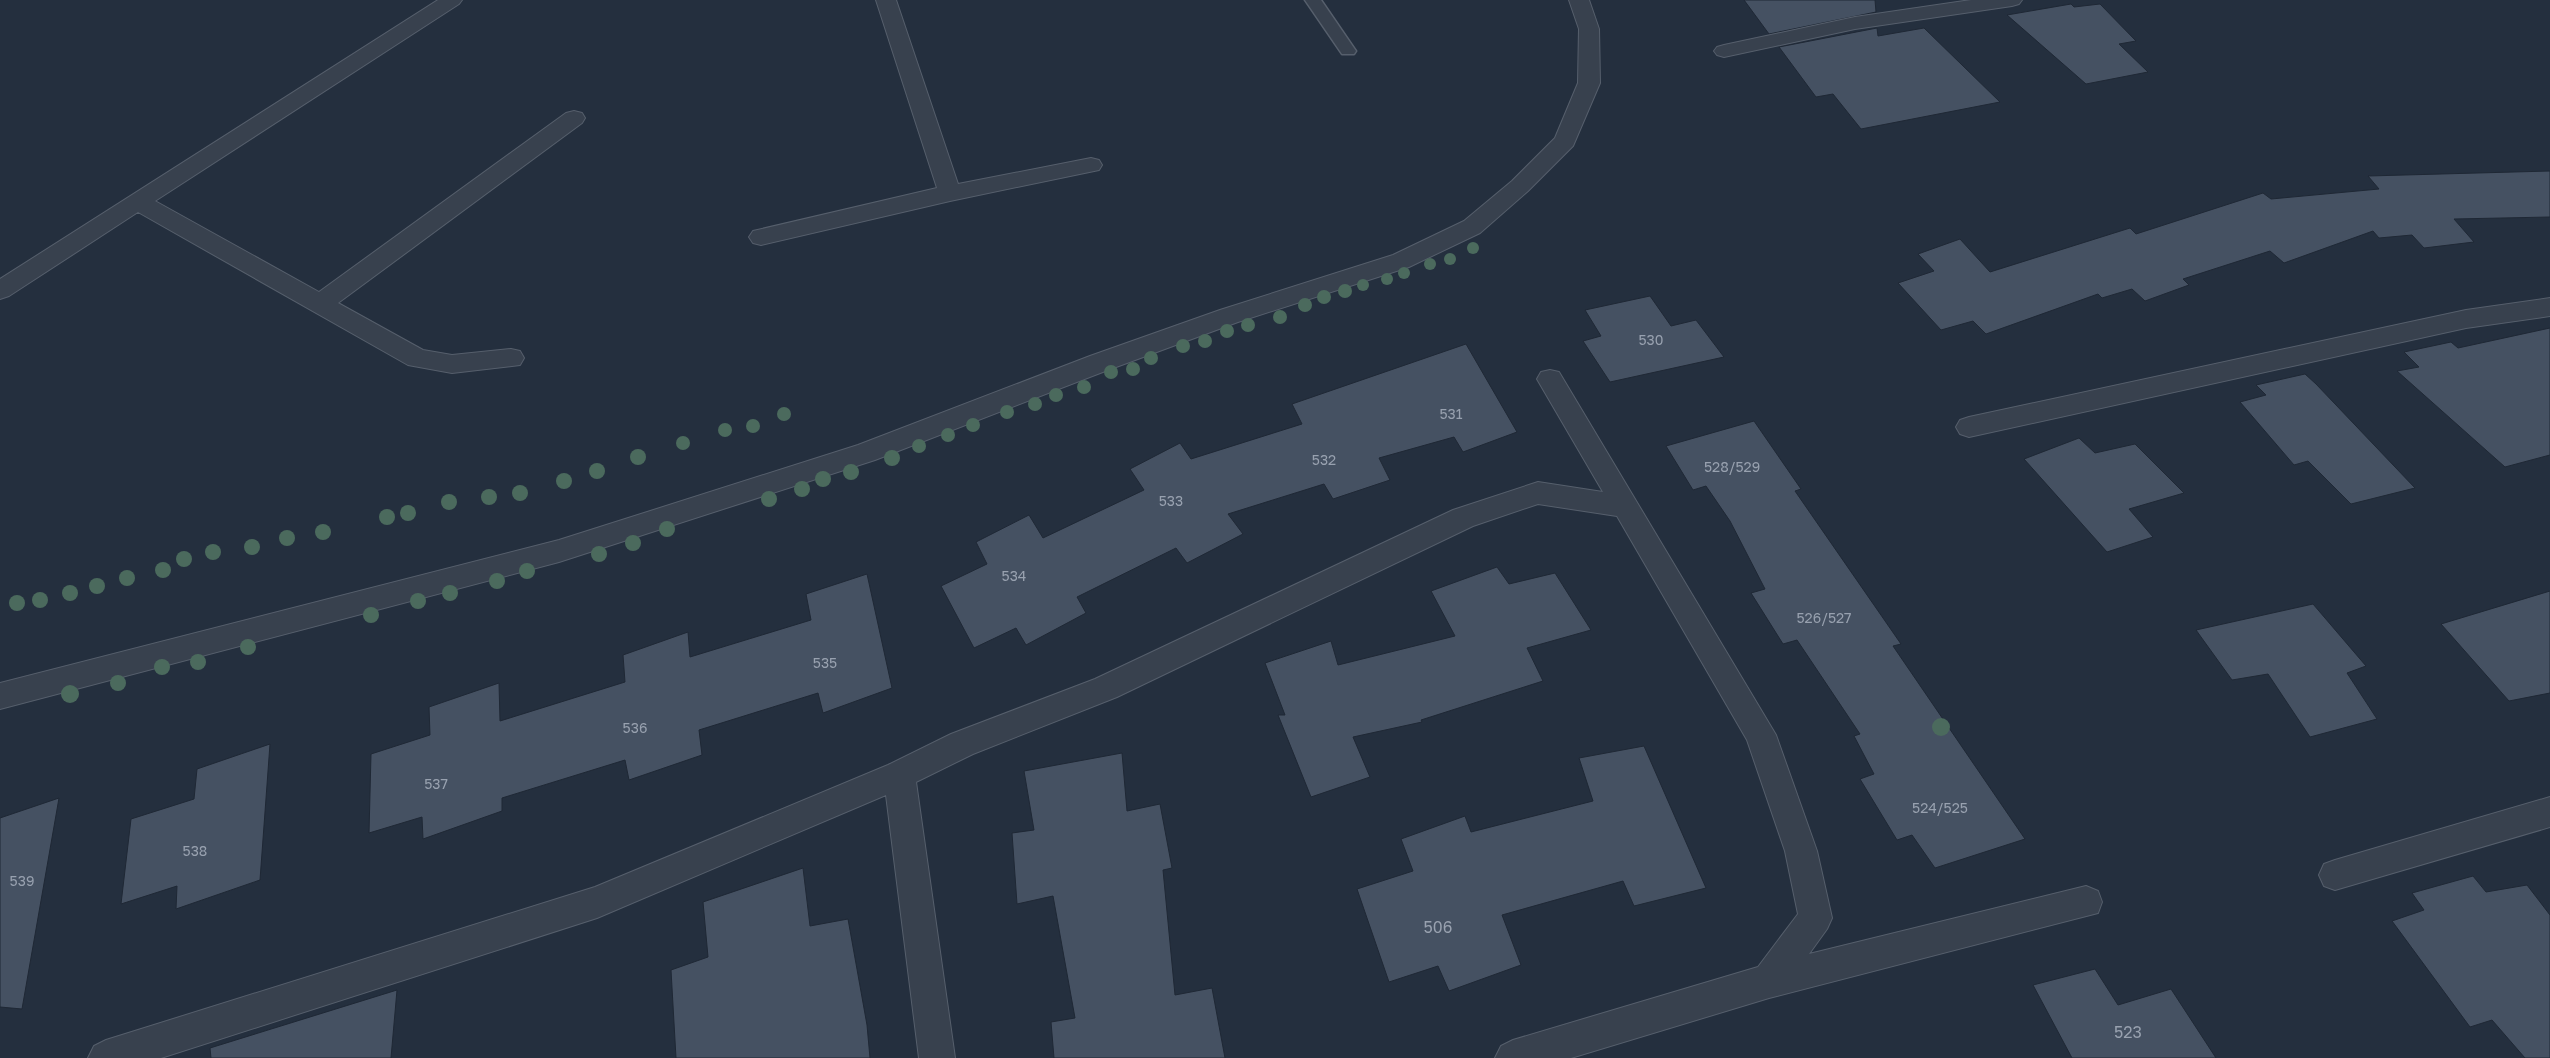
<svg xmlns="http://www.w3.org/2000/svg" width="2550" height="1058" font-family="'Golos Text',sans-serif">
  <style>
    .building { fill: #455162; stroke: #1f2835 }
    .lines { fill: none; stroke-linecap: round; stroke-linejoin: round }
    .lane-casing { stroke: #565f6c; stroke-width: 3 }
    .street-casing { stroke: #565f6c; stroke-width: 2 }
    .lane { fill: #38414e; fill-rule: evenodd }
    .street { fill: #38414e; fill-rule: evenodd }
    .tree { fill: #4b6a5d }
    .labels { text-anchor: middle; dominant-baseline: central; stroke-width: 4; stroke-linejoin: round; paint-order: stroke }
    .number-label { font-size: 14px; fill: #98a1af }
    .near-number-label { font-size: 16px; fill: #98a1af }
  </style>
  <rect width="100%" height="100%" fill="#242f3e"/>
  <path class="building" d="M1744,0h131l1,12 -107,22z
    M2071,4l3,3 26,-3 36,37 -17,3 29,28 -62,12 -79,-69z
    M1877,28l1,8 46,-8 76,74 -139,27 -28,-35 -17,3 -37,-50z
    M2550,171v46l-96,2 20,23 -50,6 -12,-13 -33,3 -6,-7 -89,32 -14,-12 -87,28 6,6 -44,16 -13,-12 -30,9 -4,-4 -112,40 -13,-13 -32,9 -43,-47 36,-12 -16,-17 42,-15 30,33 140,-44 6,6 127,-41 8,6 108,-10 -11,-13z
    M1650,296l21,30 25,-6 28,37 -114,25 -27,-41 18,-5 -16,-26z
    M2550,328v127l-45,12 -108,-96 22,-4 -15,-15 47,-10 7,6z
    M1466,344l51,88 -54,20 -9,-15 -75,21 11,22 -57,19 -9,-15 -96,30 15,20 -56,29 -11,-15 -99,49 9,16 -60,32 -10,-17 -42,20 -33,-62 46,-22 -11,-22 53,-27 14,23 101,-48 -14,-21 50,-26 11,16 111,-35 -10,-20z
    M2305,374l11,10 99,104 -64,16 -43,-43 -14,4 -54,-63 26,-7 -10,-10z
    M1754,421l47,68 -6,2 106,153 -8,2 132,193 -90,29 -23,-33 -15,5 -37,-61 14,-5 -20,-38 6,-2 -63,-94 -14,4 -32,-51 14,-4 -35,-68 -24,-35 -13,4 -27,-44z
    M2079,438l16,15 40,-9 49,49 -55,16 24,28 -46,15 -83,-93z
    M1497,567l12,17 46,-11 36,57 -64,18 16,33 -122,39 1,2 -69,15 17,40 -59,20 -33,-82h7l-20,-52 66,-22 7,24 117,-29 -24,-45z
    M867,574l25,114 -69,25 -5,-20 -119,37 3,25 -73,25 -4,-20 -123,38v13l-79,28 -1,-22 -53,16 2,-79 59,-19 -1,-28 70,-24 1,38 125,-39 -2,-27 65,-23 2,25 121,-37 -5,-26z
    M2550,591v102l-41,8 -68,-77z
    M2313,604l53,62 -19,7 30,46 -67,18 -42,-63 -36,6 -36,-50z
    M270,744l-10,136 -84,29 1,-23 -56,18 10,-85 63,-20 3,-30z
    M1644,746l62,142 -72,18 -11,-25 -121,34 19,50 -72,26 -11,-25 -49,16 -32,-93 56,-18 -12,-32 64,-23 6,16 122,-31 -14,-43z
    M1122,753l5,58 33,-7 12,64 -9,2 12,125 37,-7 13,70h-171l-3,-36 24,-4 -22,-122 -36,8 -5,-71 22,-3 -10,-59z
    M59,798l-37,211 -22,-2v-189z
    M803,868l7,58 38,-7 19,106 3,33h-194l-5,-88 37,-13 -5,-55z
    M2473,876l13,16 41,-7 23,30v143h-25l-33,-38 -22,7 -78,-106 32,-11 -12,-17z
    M2095,969l23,36 53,-16 45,69h-144l-39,-73z
    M397,990l-6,68h-180l-1,-10z"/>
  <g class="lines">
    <defs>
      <path id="lane" d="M1305,0h16l35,51 -2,3h-12z"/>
      <path id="street" d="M438,0h24l-3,4 -304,197 164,91 247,-179 8,-2 8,2 3,5 -3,5 -244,180 85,47 29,5 59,-6 9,2 4,7 -4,7 -68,8 -44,-8 -270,-153 -129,84 -9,3v-20z
        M876,0h20l62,184 133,-26 8,2 3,5 -3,5 -149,31 -189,44 -8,-2 -4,-6 4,-6 184,-43z
        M1569,0h20l10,29 1,54 -27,63 -45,45 -48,42 -71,34 -171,55 -130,48 -233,90 -316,102 -559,147v-26l559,-143 299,-95 232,-89 130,-46 173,-55 71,-34 48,-40 43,-43 23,-55 1,-54z
        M1971,0h51l-3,4 -7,2 -157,23 -131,28 -7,-2 -3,-4 3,-4 7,-2 131,-28z
        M2550,298v18l-84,12 -497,109 -9,-3 -4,-7 4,-7 9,-3 497,-107z
        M1550,370l9,2 217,363 41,116 15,67 -5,11 -18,25 277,-68 12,5 4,11 -4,11 -329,85 -198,60h-76l6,-12 12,-6 245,-73 40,-53 -13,-63 -38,-111 -130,-224 -79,-12 -65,22 -356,171 -144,57 -57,28 39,276h-36l-33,-263 -289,123 -436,140h-73l6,-12 12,-6 489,-153 293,-122 63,-31 144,-55 358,-169 85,-28 65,10 -66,-113 4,-7z
        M2550,797v30l-215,63 -11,-4 -5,-11 5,-11 11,-4z"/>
    </defs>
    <use href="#lane" class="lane-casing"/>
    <use href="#street" class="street-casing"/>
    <use href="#lane" class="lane"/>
    <use href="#street" class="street"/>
  </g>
  <g class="tree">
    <circle cx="1473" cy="248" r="6"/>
    <circle cx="1450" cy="259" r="6"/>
    <circle cx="1430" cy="264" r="6"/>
    <circle cx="1404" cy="273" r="6"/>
    <circle cx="1387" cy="279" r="6"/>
    <circle cx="1363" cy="285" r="6"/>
    <circle cx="1345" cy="291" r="7"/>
    <circle cx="1324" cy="297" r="7"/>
    <circle cx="1305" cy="305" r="7"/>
    <circle cx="1280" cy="317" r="7"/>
    <circle cx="1248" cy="325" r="7"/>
    <circle cx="1227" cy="331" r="7"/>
    <circle cx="1205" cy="341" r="7"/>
    <circle cx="1183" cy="346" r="7"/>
    <circle cx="1151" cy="358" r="7"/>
    <circle cx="1133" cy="369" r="7"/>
    <circle cx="1111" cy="372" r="7"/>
    <circle cx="1084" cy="387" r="7"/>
    <circle cx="1056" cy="395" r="7"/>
    <circle cx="1035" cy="404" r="7"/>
    <circle cx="1007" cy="412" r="7"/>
    <circle cx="784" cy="414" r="7"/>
    <circle cx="973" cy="425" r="7"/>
    <circle cx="753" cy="426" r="7"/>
    <circle cx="725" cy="430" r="7"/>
    <circle cx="948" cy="435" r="7"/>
    <circle cx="683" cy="443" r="7"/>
    <circle cx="919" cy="446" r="7"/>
    <circle cx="638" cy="457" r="8"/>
    <circle cx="892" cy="458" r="8"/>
    <circle cx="597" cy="471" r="8"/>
    <circle cx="851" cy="472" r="8"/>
    <circle cx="823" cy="479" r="8"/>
    <circle cx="564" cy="481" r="8"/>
    <circle cx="802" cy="489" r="8"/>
    <circle cx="520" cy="493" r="8"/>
    <circle cx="489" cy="497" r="8"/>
    <circle cx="769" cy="499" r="8"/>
    <circle cx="449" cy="502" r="8"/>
    <circle cx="408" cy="513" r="8"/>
    <circle cx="387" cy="517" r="8"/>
    <circle cx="667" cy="529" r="8"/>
    <circle cx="323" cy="532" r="8"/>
    <circle cx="287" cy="538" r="8"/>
    <circle cx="633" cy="543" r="8"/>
    <circle cx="252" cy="547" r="8"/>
    <circle cx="213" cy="552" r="8"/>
    <circle cx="599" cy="554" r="8"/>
    <circle cx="184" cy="559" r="8"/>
    <circle cx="163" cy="570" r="8"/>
    <circle cx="527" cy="571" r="8"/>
    <circle cx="127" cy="578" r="8"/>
    <circle cx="497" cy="581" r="8"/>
    <circle cx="97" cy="586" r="8"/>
    <circle cx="70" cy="593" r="8"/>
    <circle cx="450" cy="593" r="8"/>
    <circle cx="40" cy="600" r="8"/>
    <circle cx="418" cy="601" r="8"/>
    <circle cx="17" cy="603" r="8"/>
    <circle cx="371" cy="615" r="8"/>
    <circle cx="248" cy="647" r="8"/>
    <circle cx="198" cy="662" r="8"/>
    <circle cx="162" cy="667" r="8"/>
    <circle cx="118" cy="683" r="8"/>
    <circle cx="70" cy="694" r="9"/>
    <circle cx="1941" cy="727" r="9"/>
  </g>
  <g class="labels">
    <g class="number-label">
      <text x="1651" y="339">530</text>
      <text x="1451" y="413">531</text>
      <text x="1324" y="459">532</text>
      <text x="1732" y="466">528/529</text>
      <text x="1171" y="500">533</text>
      <text x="1014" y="575">534</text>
      <text x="1824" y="617">526/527</text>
      <text x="825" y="662">535</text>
      <text x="635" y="727">536</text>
      <text x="436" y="783">537</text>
      <text x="1940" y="807">524/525</text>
      <text x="195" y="850">538</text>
      <text x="22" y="880">539</text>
    </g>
    <g class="near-number-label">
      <text x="1438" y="927">506</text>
      <text x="2128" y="1032">523</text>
    </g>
  </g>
</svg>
